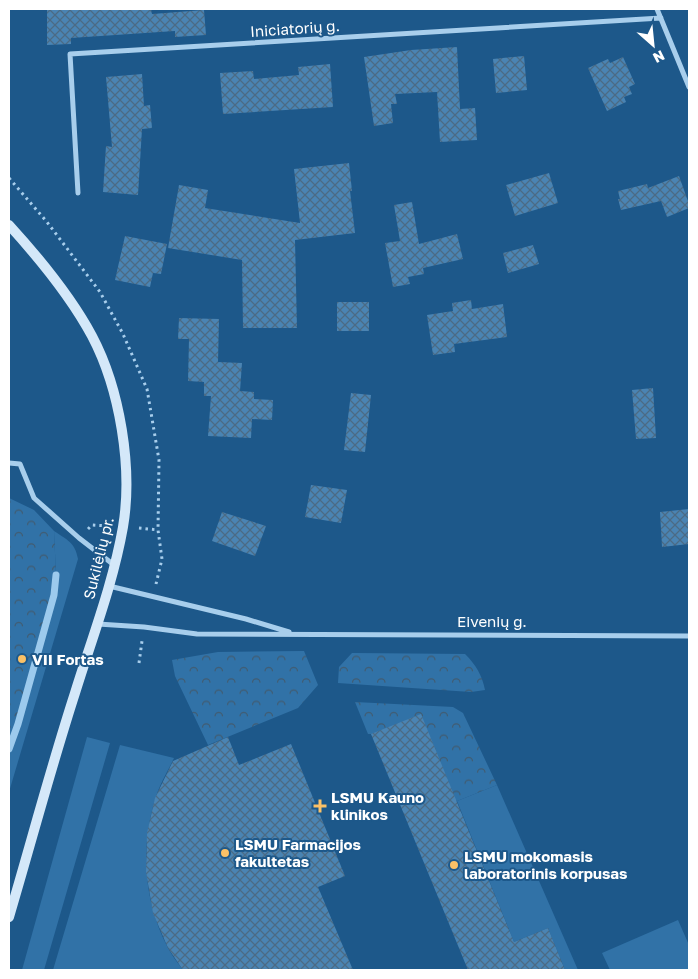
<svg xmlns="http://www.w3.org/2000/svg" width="698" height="979" font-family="'Golos Text',sans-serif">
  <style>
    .grass { fill: #3172a7 }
    .forest { fill: url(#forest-crowns) }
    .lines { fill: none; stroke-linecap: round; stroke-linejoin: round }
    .stream { stroke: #9ccaed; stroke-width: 7 }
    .building { fill: url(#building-cross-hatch) }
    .path { stroke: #a8ceec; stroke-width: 3; stroke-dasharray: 2.5 4; stroke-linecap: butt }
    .minor { stroke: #a8ceec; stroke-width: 5 }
    .secondary { stroke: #d4e8f9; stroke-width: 10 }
    .poi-dot { fill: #fbc167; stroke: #1d588a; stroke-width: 2 }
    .labels { text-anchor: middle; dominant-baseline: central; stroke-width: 4; stroke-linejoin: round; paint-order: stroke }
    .street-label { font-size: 15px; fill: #fff; stroke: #1d588a }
    .poi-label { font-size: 15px; font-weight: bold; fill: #fff; stroke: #1d588a; text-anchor: start }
  </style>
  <defs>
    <pattern id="forest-crowns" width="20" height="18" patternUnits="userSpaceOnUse" patternTransform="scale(1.25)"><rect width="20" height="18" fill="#3172a7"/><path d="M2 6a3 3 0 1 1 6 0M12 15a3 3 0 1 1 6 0" fill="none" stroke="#415b70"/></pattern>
    <pattern id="building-cross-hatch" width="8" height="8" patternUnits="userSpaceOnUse" patternTransform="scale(1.25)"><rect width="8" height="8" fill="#4a84b3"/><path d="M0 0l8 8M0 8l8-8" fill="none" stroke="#4b6b85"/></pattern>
  </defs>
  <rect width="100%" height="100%" fill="#1d588a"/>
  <path class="grass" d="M54,531c13,9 21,11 24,28l-69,233v-43l9,-25 38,-149z
    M87,737l23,6 -66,227h-22z
    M120,745l54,13c-6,13 -15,27 -19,42 -15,48 -11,103 13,148 4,8 10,15 15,22h-130z
    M497,785l81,185h-13l-17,-42 -34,14 -57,-141z
    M678,920l11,25v25h-79l-8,-17z"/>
  <path class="forest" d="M9,498l25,12 20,21 2,44 -2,20 -36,129 -9,25z
    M304,651l14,34 -20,23 -90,37 -33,-69 -3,-16 46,-8z
    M352,653l113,1c11,11 17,21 20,36l-14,2 -133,-9 1,-16z
    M355,702l98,5 10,6 34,72 -40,16 -86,-67h-3z"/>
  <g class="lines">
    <path class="stream" d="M9,749l9,-25 36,-129 2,-20"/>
  </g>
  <path class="building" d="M47,9h104l1,5 52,-4 2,25 -31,2v-6l-104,7v6l-24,1z
    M457,47l3,62 15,-1 2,32 -37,2 -3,-50 -42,2 2,10h-6l2,19 -19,3 -10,-69 47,-7z
    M524,56l3,34 -31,3 -3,-34z
    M623,57l12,27 -6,3 3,7 -8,3 2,5 -19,9 -19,-43 20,-9 2,4z
    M330,64l3,43 -110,7 -3,-41 33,-2 1,8 45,-4 -1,-8z
    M142,74l2,32 6,-1 2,23 -10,1 -4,66 -35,-3 3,-46 6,1 -6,-70z
    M349,163l3,28h-2l5,42 -60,7 2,88h-54l-1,-68 -74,-12 11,-63 29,5 -3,18 95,15 -6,-54z
    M549,173l9,30 -43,13 -9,-31z
    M679,176l10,28v4l-22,9 -6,-16 -40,9 -3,-11h2l-2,-8 29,-7 1,4z
    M412,202l7,42 38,-10 6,25 -40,9 1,6 -16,3 2,7 -17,3 -8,-44 15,-2 -6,-36z
    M125,236l42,8 -6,30 -8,-1 -3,14 -35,-7z
    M533,245l6,19 -31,9 -5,-20z
    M471,300l1,9 31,-5 4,33 -53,7 1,8 -22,3 -6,-40 26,-4 -1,-8z
    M337,302h32v29h-32z
    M179,318l40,1 -1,43 24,1 -2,28 14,1v7l19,1 -1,20 -20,-1 -1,19 -43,-2 3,-40h-7v-14l-16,-1 1,-42h-11z
    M653,388l3,50 -20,1 -4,-49z
    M351,393l20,2 -6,57 -21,-2z
    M311,485l36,5 -6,33 -36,-6z
    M689,509v35l-27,3 -2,-35z
    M222,512l44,14 -11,30 -43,-15z
    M421,714l93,228 34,-14 17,42h-97l-97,-236z
    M228,737l11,28 52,-21 54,132 -27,11 35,83h-170l-15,-22 -15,-35 -7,-41 1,-39 8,-35 18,-37z"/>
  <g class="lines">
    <path class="path" d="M9,178l38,44 53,70 23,42 24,55 12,71 -1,70 4,29 -6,25
      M139,528l19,2
      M88,529l4,-4 16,1
      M139,663l3,-22"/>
    <path class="minor" d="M657,9l32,78
      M78,193l-8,-139 591,-36
      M9,463l11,1 14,34 45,40 35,27
      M109,586l137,33 43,13
      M98,624l46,3 53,7 492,2"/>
    <path class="secondary" d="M9,225c31,34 61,70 83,111 28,53 41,132 31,191 -10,57 -31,111 -48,166 -24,74 -44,150 -66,224"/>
  </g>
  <g class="poi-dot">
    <circle cx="22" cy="659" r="5"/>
    <path d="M317.5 798.5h5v5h5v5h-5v5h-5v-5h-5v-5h5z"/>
    <circle cx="225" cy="853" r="5"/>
    <circle cx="454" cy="865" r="5"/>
  </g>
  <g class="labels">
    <g class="street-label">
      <text transform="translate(295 28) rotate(-4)">Iniciatorių g.</text>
      <text transform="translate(98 558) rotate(-76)">Sukilėlių pr.</text>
      <text x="492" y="621">Eivenių g.</text>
    </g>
    <g class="poi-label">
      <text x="32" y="659">VII Fortas</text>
      <text x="331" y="797">LSMU Kauno<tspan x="331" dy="17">klinikos</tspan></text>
      <text x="235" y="844">LSMU Farmacijos<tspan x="235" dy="17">fakultetas</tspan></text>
      <text x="464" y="856">LSMU mokomasis<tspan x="464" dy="17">laboratorinis korpusas</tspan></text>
    </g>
  </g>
  <rect width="698" height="979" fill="none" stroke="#ffffff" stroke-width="20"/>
  <g transform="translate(653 45) rotate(153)" stroke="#1d588a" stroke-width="4" paint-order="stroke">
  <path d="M0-4L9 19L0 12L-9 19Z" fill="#ffffff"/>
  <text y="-8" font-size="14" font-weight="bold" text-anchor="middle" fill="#ffffff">N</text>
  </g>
</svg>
